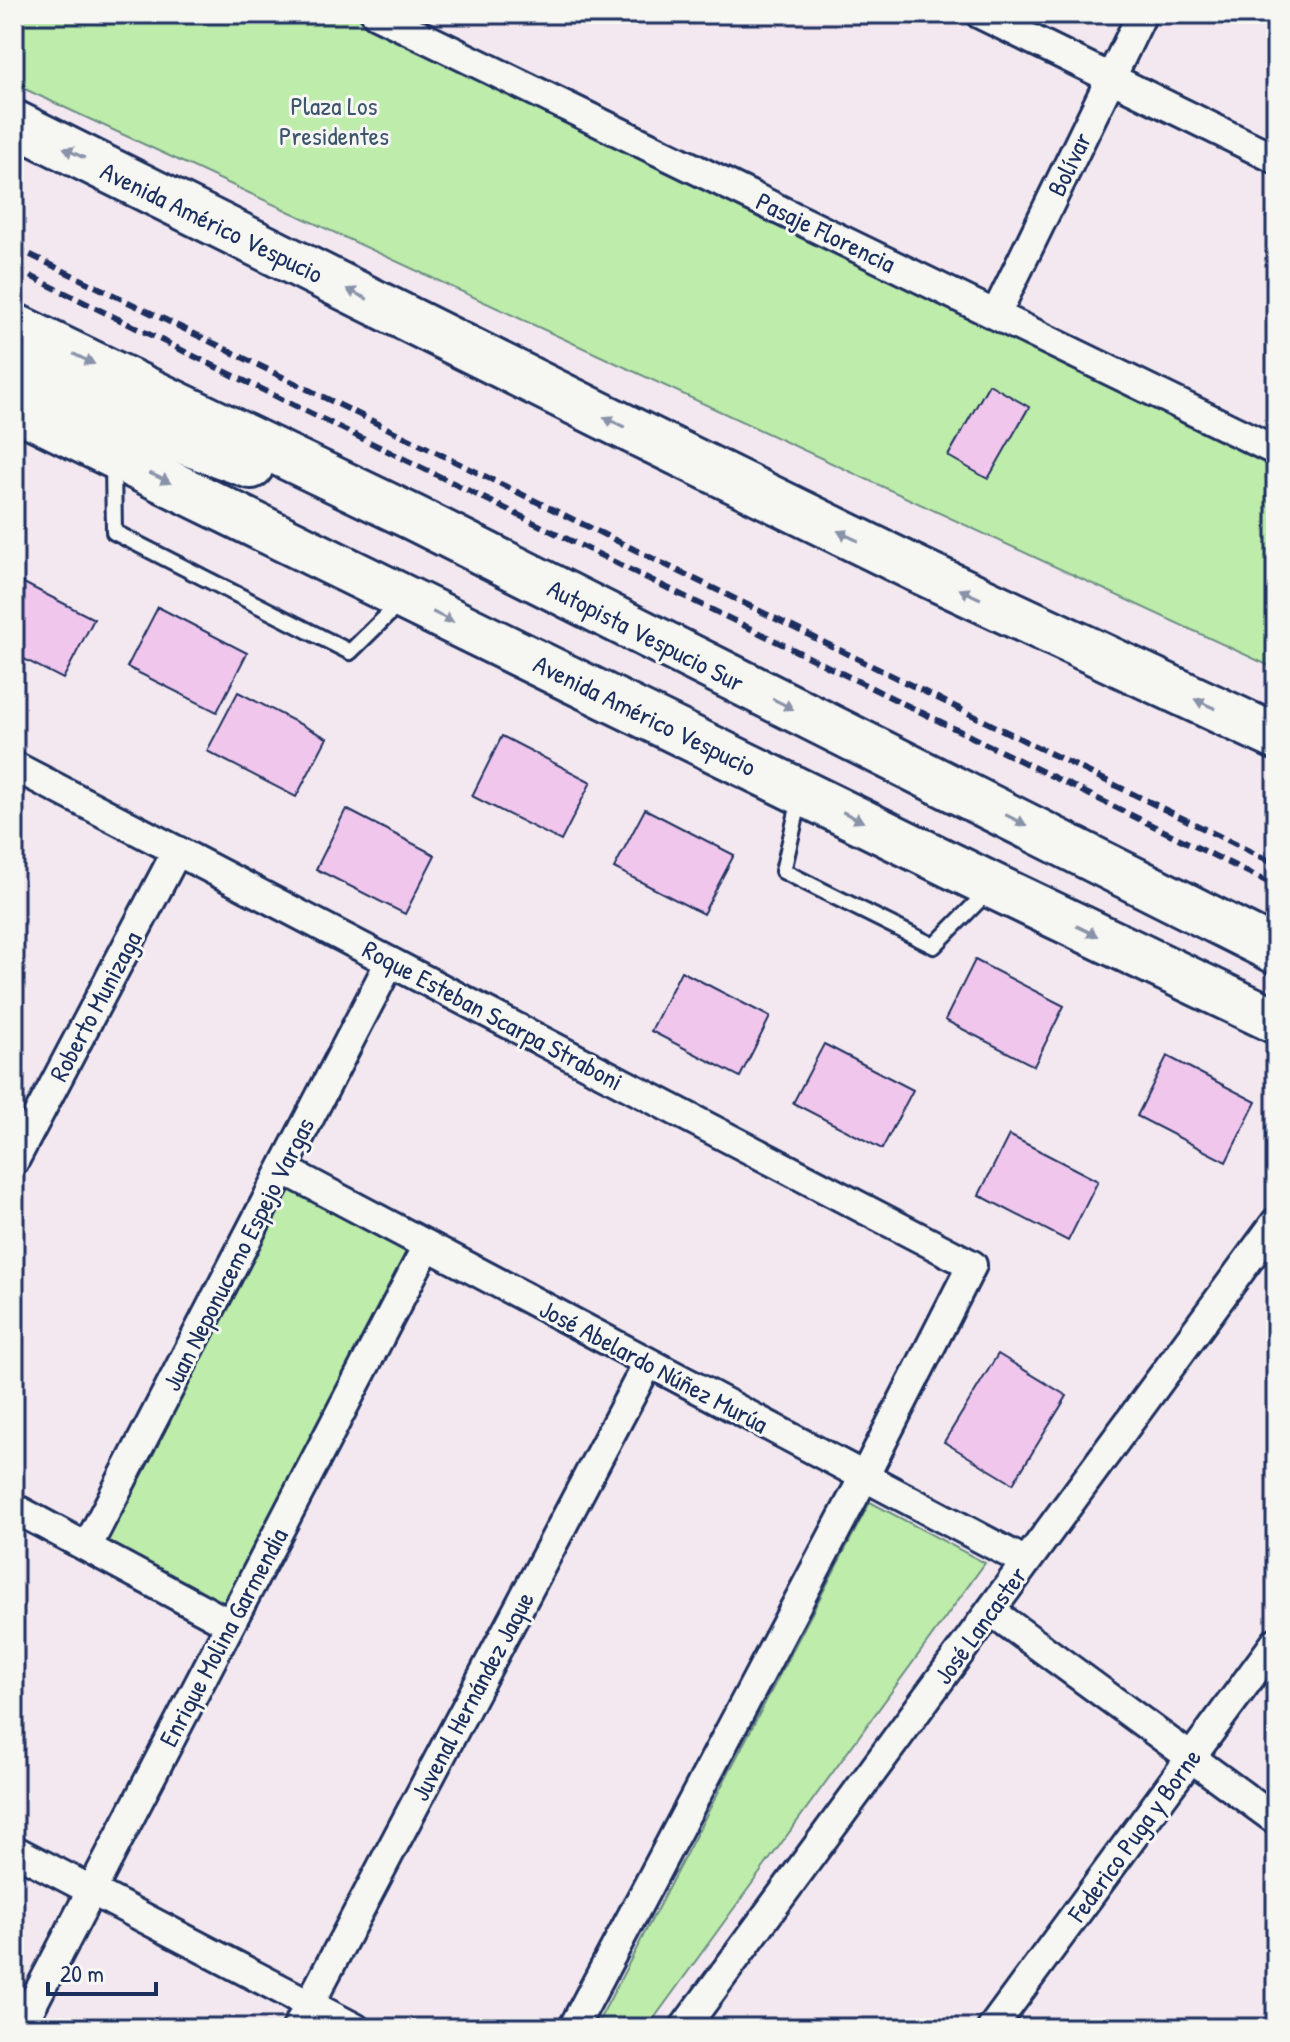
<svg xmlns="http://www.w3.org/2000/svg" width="1290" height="2042" font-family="'Patrick Hand',sans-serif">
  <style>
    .green { fill: #beecaa; stroke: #6c8e84; stroke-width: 2 }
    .building { fill: #f0c6ec; stroke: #1b2f5e; stroke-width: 2 }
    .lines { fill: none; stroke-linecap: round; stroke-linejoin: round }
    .lane-casing { stroke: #1b2f5e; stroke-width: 20 }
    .street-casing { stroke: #1b2f5e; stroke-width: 34 }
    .primary-casing { stroke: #1b2f5e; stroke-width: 50 }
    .highway-casing { stroke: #1b2f5e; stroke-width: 50 }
    .lane { stroke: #f6f6f2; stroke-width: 14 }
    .street { stroke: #f6f6f2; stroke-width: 28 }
    .primary { stroke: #f6f6f2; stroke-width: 44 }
    .highway { stroke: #f6f6f2; stroke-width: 44 }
    .rail { stroke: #1b2f5e; stroke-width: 6; stroke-dasharray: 12 6; stroke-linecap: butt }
    .oneway { fill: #8892a8 }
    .labels { text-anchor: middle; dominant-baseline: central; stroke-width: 6; stroke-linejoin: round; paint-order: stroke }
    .park-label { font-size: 26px; fill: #3c556d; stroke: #f6f6f2 }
    .street-label { font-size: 26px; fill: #1b2f5e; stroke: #f6f6f2 }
  </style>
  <rect width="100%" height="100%" fill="#f4e8f0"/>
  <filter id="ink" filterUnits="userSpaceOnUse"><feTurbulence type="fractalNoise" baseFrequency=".0125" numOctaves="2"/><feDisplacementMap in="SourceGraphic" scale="16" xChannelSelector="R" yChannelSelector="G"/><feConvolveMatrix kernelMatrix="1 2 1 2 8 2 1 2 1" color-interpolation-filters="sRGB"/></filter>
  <g filter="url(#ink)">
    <path class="green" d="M14,14h337l925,451v204l-1262,-585z
      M288,1183l124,68 -182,360 -130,-72z
      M870,1502l115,61 -338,465h-52z"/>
    <path class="building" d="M989,384l40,23 -41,72 -40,-23z
      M14,578l80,41 -31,60 -49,-25z
      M158,607l89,46 -30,59 -90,-45z
      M238,692l89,46 -31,59 -89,-46z
      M502,736l89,46 -30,59 -89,-45z
      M346,809l89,46 -30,59 -89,-45z
      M645,809l89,46 -31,59 -89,-46z
      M975,960l89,46 -30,60 -89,-46z
      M681,971l89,46 -30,60 -89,-46z
      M824,1044l89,46 -31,59 -89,-46z
      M1167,1056l89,46 -30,60 -89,-46z
      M1009,1135l89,46 -30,60 -89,-46z
      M998,1354l69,42 -54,88 -69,-42z"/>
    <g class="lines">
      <defs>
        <path id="lane" d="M113,463l1,69 236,120 50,-49
          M800,799l-17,72 151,75 56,-57"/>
        <path id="street" d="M376,14l900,437
          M980,14l296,145
          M996,314l146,-300
          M14,766l958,499 -108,212 -291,551
          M14,1161l163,-310
          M283,1169l743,393
          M14,1508l216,116
          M87,1547l303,-585
          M991,1611l285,209
          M14,1850l341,178
          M20,2028l407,-782
          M297,2028l351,-665
          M684,2028l592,-806
          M992,2028l284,-386"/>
        <path id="primary" d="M14,407l979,479 283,135"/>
        <path id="highway" d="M14,123l613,305 291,142 358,167
          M14,326l400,192 862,433
          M14,370l132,58 105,38"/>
      </defs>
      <use href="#lane" class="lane-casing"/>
      <use href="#street" class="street-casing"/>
      <use href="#primary" class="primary-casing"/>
      <use href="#highway" class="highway-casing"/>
      <use href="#lane" class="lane"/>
      <use href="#street" class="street"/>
      <use href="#primary" class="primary"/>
      <use href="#highway" class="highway"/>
      <path class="rail" d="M14,247l191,92 1071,525
        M14,268l1262,618"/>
    </g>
    <defs><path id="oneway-solid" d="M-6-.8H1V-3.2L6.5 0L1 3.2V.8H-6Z" transform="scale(2)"/></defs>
    <g class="oneway">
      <use href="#oneway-solid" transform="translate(74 153) rotate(-154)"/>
      <use href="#oneway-solid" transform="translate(357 294) rotate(-154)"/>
      <use href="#oneway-solid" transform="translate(84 359) rotate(26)"/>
      <use href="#oneway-solid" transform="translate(614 422) rotate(-154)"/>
      <use href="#oneway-solid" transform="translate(160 478) rotate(26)"/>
      <use href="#oneway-solid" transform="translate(848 536) rotate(-154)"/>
      <use href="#oneway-solid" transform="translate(970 594) rotate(-155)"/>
      <use href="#oneway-solid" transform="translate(443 617) rotate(26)"/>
      <use href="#oneway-solid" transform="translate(783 704) rotate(27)"/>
      <use href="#oneway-solid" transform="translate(1205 704) rotate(-155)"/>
      <use href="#oneway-solid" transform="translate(853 817) rotate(26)"/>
      <use href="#oneway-solid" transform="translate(1016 820) rotate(27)"/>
      <use href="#oneway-solid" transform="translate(1087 931) rotate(26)"/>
    </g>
  </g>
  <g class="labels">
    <g class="park-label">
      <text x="334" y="105">Plaza Los<tspan x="334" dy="30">Presidentes</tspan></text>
    </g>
    <g class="street-label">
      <text transform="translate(1069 164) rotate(-64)">Bolívar</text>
      <text transform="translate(212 222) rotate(26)">Avenida Américo Vespucio</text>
      <text transform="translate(826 232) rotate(26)">Pasaje Florencia</text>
      <text transform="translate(646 635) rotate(27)">Autopista Vespucio Sur</text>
      <text transform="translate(645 715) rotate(26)">Avenida Américo Vespucio</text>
      <text transform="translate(95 1006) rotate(-62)">Roberto Munizaga</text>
      <text transform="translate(493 1015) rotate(28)">Roque Esteban Scarpa Straboni</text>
      <text transform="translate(238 1254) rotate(-63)">Juan Neponucemo Espejo Vargas</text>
      <text transform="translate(654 1366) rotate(28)">José Abelardo Núñez Murúa</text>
      <text transform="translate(980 1625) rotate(-54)">José Lancaster</text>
      <text transform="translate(223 1637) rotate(-62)">Enrique Molina Garmendia</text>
      <text transform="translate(472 1696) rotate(-62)">Juvenal Hernández Jaque</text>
      <text transform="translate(1134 1835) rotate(-54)">Federico Puga y Borne</text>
    </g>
  </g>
  <rect width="1290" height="2042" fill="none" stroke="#f6f6f2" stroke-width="48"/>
  <rect x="24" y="24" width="1242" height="1994" fill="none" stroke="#1b2f5e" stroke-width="3" filter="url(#ink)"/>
  <path d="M48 1982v12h108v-12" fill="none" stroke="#1b2f5e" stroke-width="4"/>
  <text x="60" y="1982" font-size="24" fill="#1b2f5e" stroke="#f6f6f2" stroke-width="6" paint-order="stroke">20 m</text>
</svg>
